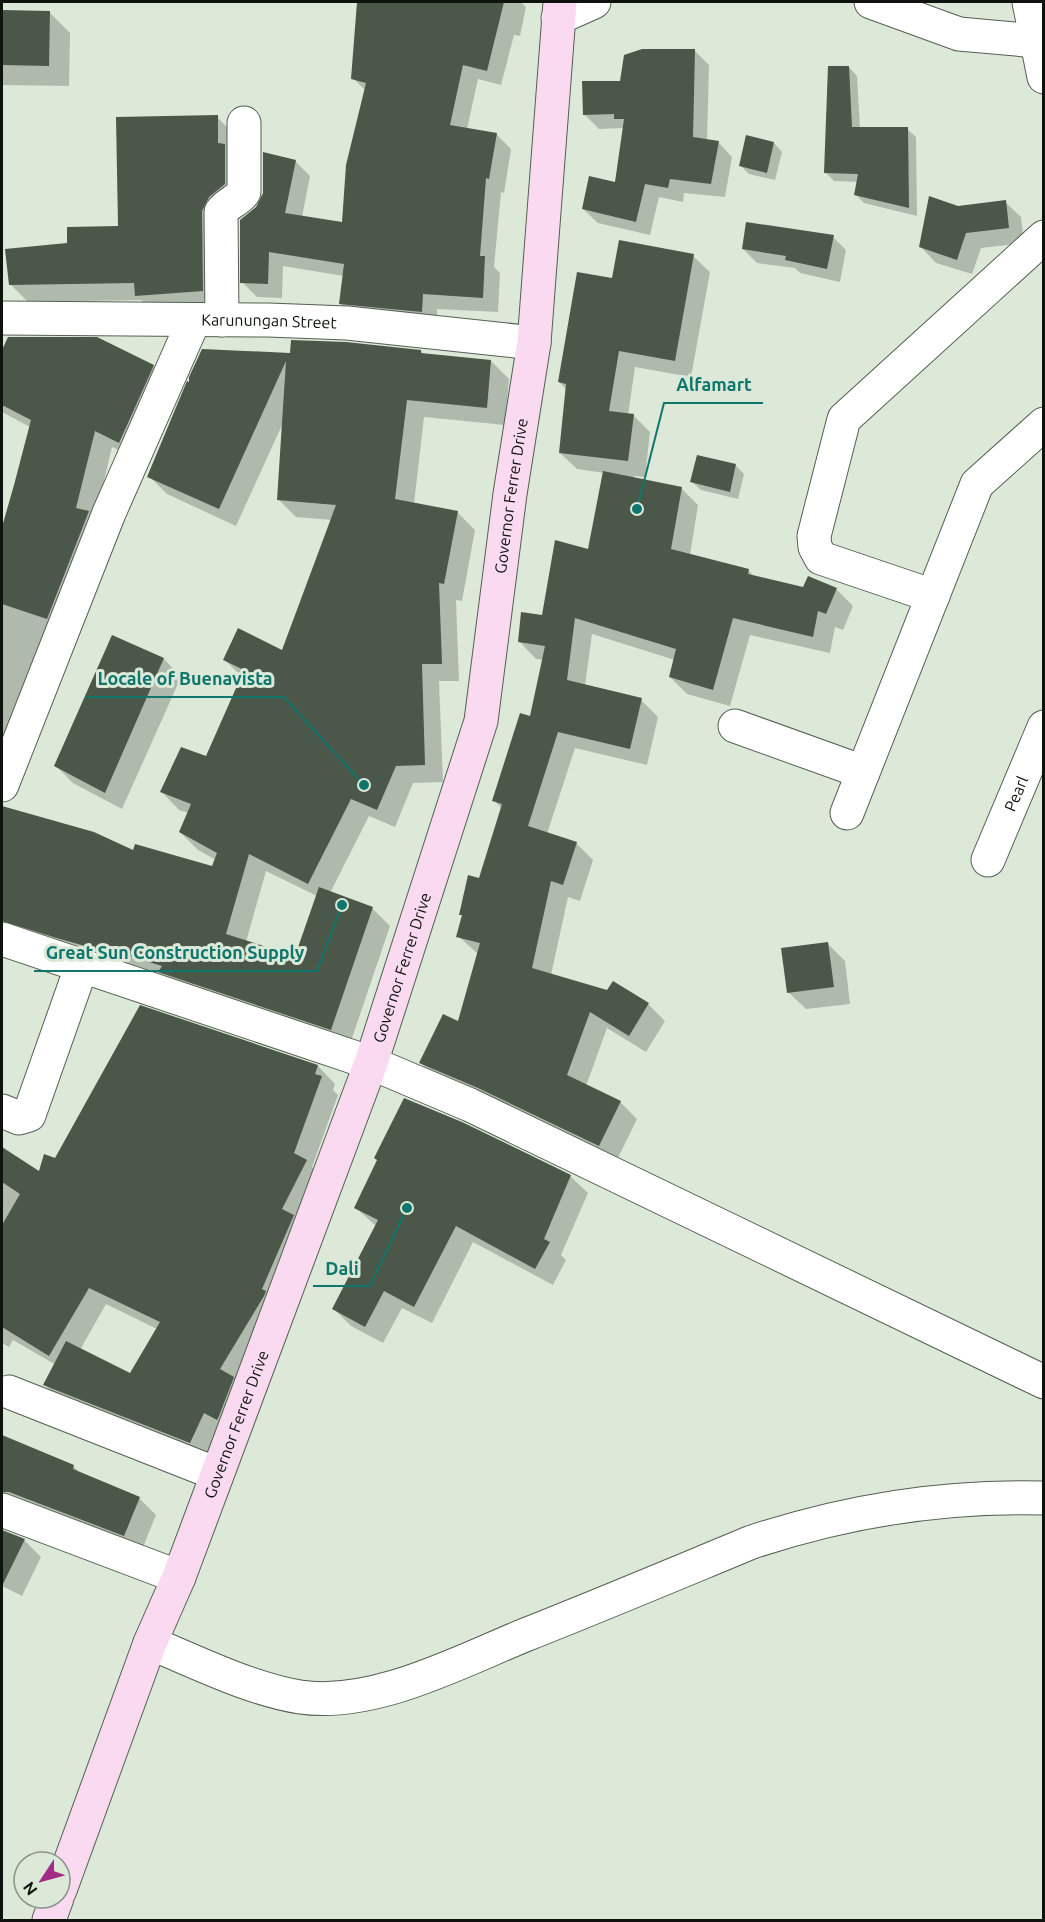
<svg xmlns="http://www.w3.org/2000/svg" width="1045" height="1922" font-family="Ubuntu,sans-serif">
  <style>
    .shadow { fill: #0003; fill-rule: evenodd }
    .building { fill: #4b5748 }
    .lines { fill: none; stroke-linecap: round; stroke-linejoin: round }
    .street-casing { stroke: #545f51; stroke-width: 35 }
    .secondary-casing { stroke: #545f51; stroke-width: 35 }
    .street { stroke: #fff; stroke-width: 33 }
    .secondary { stroke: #fadaf1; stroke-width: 33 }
    .labels { text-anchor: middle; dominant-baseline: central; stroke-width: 6; stroke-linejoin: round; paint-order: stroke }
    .street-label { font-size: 16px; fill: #0e130d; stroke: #dce9d8 }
    .leader { fill: none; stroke: #0f766e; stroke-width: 2 }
    .callout-dot { fill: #0f766e; stroke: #dce9d8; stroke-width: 2 }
    .callout-label { font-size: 18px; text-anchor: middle; font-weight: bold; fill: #0f766e; stroke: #dce9d8; stroke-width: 6; stroke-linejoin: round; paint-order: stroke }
  </style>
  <rect width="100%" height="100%" fill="#dce9d8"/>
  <path class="shadow" d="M358,2h163l5,5 -6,29 -6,-1 -13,50 -23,-6 -11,50 29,5 15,15 -7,44 -3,-1 -7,75 6,6 -2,39 -61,-3v17l-82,-8 -15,-15 4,-27 -61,-10 -1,32 -25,-1 -15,-15 15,-74 38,-47 15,15 -8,41 41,7 23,-133 -13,-13z
    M2,12l48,1 20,20 -1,53 -67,-1z
    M694,50l15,15 -2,76 11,1 14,15 -7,40 -41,-4 -1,9 -24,-5 -9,38 -52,-12 -15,-14 33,-26 8,-55 -25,1 -15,-15 37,-31z
    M849,67l8,9 3,53h47l9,8 1,79 -53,-13 -9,-9 3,-12 -24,-1 -9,-9z
    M217,117l17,17 -8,80 -6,93 -66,5 -13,-12 -113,2 -18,-18 59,-40 51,-17z
    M774,143l8,9 -7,28 -26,-6 -9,-9z
    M1005,202l16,15 3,26 -43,5 -9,26 -36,-11 -15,-16 36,-40z
    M833,237l13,13 -6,32 -40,-9 -5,-5 -38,-5 -14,-14z
    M693,256l17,16 -19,105 -56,-10 -7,48h5l17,17 -5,45 -11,-1v2l47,10 17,17 -8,50 58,15 7,7 49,12h32l17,17 -10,24 -8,-3 -5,26 -80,-18 -20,71 -43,-12 -17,-17 5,-17 -83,-26 -7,52 56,14 17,17 -11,48 -72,-17 -28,86 29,9 17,17 -13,41 -12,-4 -17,78 97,29 17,17 -19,31 -39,-24 -21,58 34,16 17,17 -21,43 -178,-82 -17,-17 38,-40 19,-69 -20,-18 5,-20 -2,-2 19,-34 22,-71 -8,-9 37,-82 13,-58 -8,-1 -17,-18 24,-24 46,-66 15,-78 -27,-4 -17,-16 7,-63 -8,-8 54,-102z
    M9,338l144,28 17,18 -33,75 -25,-12 -17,72 -93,277v-264l14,-46 14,-59 -28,-15v-59z
    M421,351l3,4 67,6 18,18 -4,46 -81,-8 -10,87 43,8 18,18 -13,71 -6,-1 3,81h-20l4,101 -30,1 -18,44 -26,-11 -39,77 42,15 18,18 -41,121 -347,-118v-49l18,-67 113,39 80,15 3,-7 -18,-10 -18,-18 9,-19 -10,-3 -17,-18 44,-34 37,-80 -18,-18 58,-8 49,-132 -36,-3 -18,-18 5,-76 -47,103 -69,-32 -18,-18 142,-122zM266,871l51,25 -21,62 -50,-16z
    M736,466l8,8 -6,25 -37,-9 -9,-8z
    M113,636l51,23 17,18 -59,132 -49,-26 -17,-17z
    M827,943l18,18 5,43 -44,5 -18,-17z
    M140,1007l178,59 17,18 -2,6 5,5 -26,72 12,11 -117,281 -145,-57 -17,-17 11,-20 -43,-25 -4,7 -7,-4v-182l5,-9 33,21 15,-13zM106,1304l51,25 -27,46 -50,-25z
    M570,1176l18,17 -27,62 5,5 -13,25 -80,-43 -41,81 -30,-15 -19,35 -32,-17 -17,-17 42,-83 -20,-18z
    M2,1437l71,29 8,8 58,24 17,17 -15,37 -139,-31z
    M2,1531l22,9 17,17 -19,39 -20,-10z"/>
  <path class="building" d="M357,2h147l-17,69 -24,-6 -13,60 47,8 -8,46 -3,-1 -6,78h5l-2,42 -60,-4 -1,18 -83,-8 5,-40 -75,-12 -1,32 -28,-1v-63l16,-13 7,-14v-41l33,8 -11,53 57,9 4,-57 20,-82 -15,-4z
    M2,10l48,1 -1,55 -47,-1z
    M642,49h53l-2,88 26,4 -8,43 -41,-5 -2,9 -23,-4 -9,38 -54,-13 7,-33 26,6 9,-63h-10v-5l-31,1 -1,-34h38l4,-26z
    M828,66h21l3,61h56l1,81 -55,-13 4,-21 -34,-1z
    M218,115v28l7,1v40l-16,13 -7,14 1,80 -68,5 -1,-13 -125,2 -4,-36 62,-6v-16l51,-1 -2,-109z
    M746,135l28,7 -7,31 -28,-7z
    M929,196l29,10 48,-6 3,28 -43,5 -9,27 -38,-13z
    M746,222l88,13 -7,34 -42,-9 1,-4 -44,-7z
    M619,240l75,14 -19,107 -56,-10 -10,60 25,3 -6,47 -69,-8 7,-69 -8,-2 19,-110 35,6z
    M8,337h89l57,28 -35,78 -24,-12 -19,77 13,3 -42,108 -45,-15v-77l12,-42 17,-65 -29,-15v-55z
    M291,340l55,2 75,8v3l70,7 -4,48 -80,-8 -12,99 63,12 -14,73 -5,-1 3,81h-20l3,101 -29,1 -19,44 -26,-11 -43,85 -59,-30 -23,80 69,22 24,-69 54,20 -42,123 -173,-58 4,-6 -59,-18v3l-43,-12 -58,-18v-115l92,26 39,18 2,-6 77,22 5,-13 -38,-21 12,-28 -31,-12 21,-45 25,9 38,-86 -21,-10 15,-32 44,22 54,-145 -59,-5 9,-139 -67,148 -72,-32 40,-96 2,1v-5l13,-28 88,4z
    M697,455l39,9 -6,28 -40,-10z
    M603,471l79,16 -11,62 78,20 -1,5 55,13 5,-11 29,12 -11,26 -8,-3 -5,26 -80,-19 -20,72 -44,-13 7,-28 -101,-31 -8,62 75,18 -12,51 -72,-17 -30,94 49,16 -14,43 -12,-4 -19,87 75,22 6,-9 36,22 -20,33 -39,-24 -23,63 54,26 -22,45 -121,-58 -59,-25 24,-49 15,7 22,-78 -24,-6 6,-22h-3l9,-40 11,3 23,-74 -10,-3 28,-88 10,3 15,-70 -27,-4 3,-30 21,3 13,-75 33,9z
    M112,635l52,23 -59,135 -51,-27z
    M828,942l6,45 -47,6 -6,-45z
    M140,1005l178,60 -3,9 7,2 -28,77 13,7 -25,49 12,6 -32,74 4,2 -2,5 -44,73 14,8 -15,39 -2,4 -13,-7 -14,30 -147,-58 23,-44 64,32 30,-51 -71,-34 -40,68 -47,-29v-102l18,-31 -18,-12v-35l37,24 5,-17 11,4z
    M404,1098l58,24 109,53 -27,64 6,3 -15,27 -79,-43 -42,81 -30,-16 -19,36 -33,-18 46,-89 -24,-12 23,-48 -3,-2z
    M2,1435l72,30 -1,4 67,28 -16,39 -115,-44h-7z
    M2,1530l23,9 -23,47z"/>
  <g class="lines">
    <defs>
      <g id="street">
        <path d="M871,2l88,32 78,7"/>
        <path d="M1029,2l15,75"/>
        <path d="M558,18l36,-16"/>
        <path id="s1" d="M2,318l266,2 79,3 187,20"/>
        <path d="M222,320l-1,-108c6,-9 17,-11 23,-20v-69"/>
        <path d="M933,596l-112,-38 -6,-11 -1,-11 30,-117 200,-182"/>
        <path d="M735,726l128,46"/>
        <path d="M2,785l107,-272 85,-193"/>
        <path d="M847,813l130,-329 67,-60"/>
        <path id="s2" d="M988,860l56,-133"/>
        <path d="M2,939l369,124 99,42 574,277"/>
        <path d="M2,1111l17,7 10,-3 53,-150"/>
        <path d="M9,1392l208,82"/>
        <path d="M2,1510l177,67"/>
        <path d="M150,1643c47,19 100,46 150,54 73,11 159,-35 225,-62 76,-30 152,-62 227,-93 94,-31 192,-47 292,-44"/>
      </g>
      <g id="secondary">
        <path id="s3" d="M60,1890l90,-247 29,-66 192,-514 110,-342 29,-227 24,-151 26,-341"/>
        <path d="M49,1920l8,-22"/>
      </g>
    </defs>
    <use href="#street" class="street-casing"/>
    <use href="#secondary" class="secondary-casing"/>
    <use href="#street" class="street"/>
    <use href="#secondary" class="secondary"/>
  </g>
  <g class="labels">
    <g class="street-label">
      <text stroke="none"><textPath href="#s1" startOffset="267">Karunungan Street</textPath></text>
      <text stroke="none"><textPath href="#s3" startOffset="1470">Governor Ferrer Drive</textPath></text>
      <text stroke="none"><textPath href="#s2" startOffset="72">Pearl</textPath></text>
      <text stroke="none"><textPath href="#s3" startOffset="984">Governor Ferrer Drive</textPath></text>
      <text stroke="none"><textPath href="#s3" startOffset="498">Governor Ferrer Drive</textPath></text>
    </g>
  </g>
  <path class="leader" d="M637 509L664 403H763M364 785L284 697H86M342 905L317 971H34M407 1208L370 1286H313"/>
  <g class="callout-dot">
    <circle cx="637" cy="509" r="6"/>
    <circle cx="364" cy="785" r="6"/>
    <circle cx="342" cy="905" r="6"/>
    <circle cx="407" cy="1208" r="6"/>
  </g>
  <g class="callout-label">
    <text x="714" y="391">Alfamart</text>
    <text x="185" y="685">Locale of Buenavista</text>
    <text x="175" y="959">Great Sun Construction Supply</text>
    <text x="342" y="1275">Dali</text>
  </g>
  <rect width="1045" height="1922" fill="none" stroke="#0e130d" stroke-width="6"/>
  <g transform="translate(42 1880) rotate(234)"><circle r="28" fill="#dce9d8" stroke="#8a9387" stroke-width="1.5"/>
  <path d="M0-4.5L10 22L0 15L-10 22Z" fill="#a22c85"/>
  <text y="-9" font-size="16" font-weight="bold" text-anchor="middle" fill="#0e130d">N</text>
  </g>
</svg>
